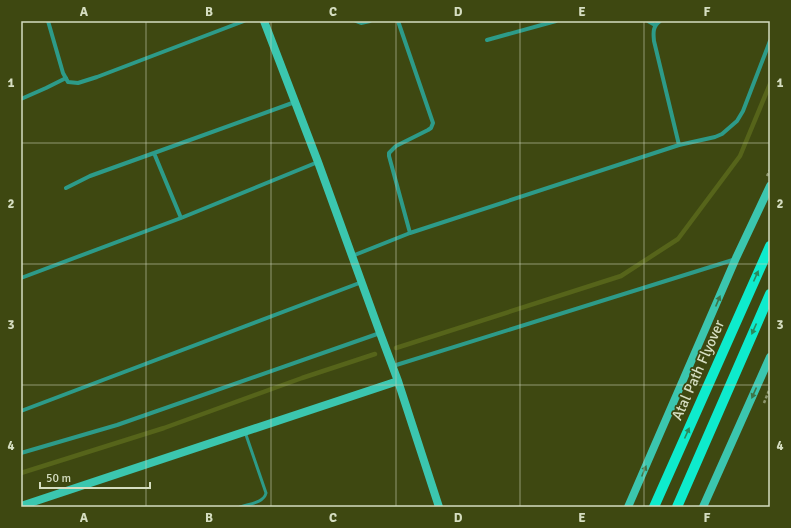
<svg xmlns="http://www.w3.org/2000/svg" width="791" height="528" font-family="Signika,sans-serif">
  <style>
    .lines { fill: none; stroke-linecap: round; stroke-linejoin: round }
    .stream { stroke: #56641a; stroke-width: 4.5 }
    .path { stroke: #8c956c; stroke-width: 2.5; stroke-dasharray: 3 2; stroke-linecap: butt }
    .lane { stroke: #2d9b89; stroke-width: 3 }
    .street { stroke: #2d9b89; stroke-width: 4 }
    .secondary { stroke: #3bc6af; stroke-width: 8 }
    .primary { stroke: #0eebcd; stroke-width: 10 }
    .oneway { fill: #2b895c }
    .oneway2 { fill: #3d7448 }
    .grid { fill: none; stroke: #d5ddc1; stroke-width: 1; stroke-opacity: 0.55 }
    .labels { text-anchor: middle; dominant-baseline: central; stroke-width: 3.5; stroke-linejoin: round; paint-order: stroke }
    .street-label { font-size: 15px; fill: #d5ddc1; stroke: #3e4811 }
    .neatline { fill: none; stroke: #d5ddc1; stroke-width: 1.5 }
    .grid-label { font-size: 13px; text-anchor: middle; font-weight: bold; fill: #d5ddc1 }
  </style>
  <rect width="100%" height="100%" fill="#3e4811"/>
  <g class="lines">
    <path class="stream" d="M396,348l225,-72 57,-37 62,-83 30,-72
      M21,473l143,-45 138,-50 73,-24"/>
    <path class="path" d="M767,176l3,-6
      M764,403l6,-15"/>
    <path class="lane" d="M240,507c8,-3 24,-4 26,-14l-21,-61"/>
    <path class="street" d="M48,21l15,52 5,9 10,1 19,-6 147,-56
      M356,21l5,2 9,-2
      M398,21l35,102 -2,5 -3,2 -32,16 -7,7v3l21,77
      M648,21l7,4
      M660,21c-7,5 -7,11 -6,20l25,104
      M487,40l69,-19
      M21,99l25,-11 20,-10
      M66,188l24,-12 64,-23
      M181,218l-27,-65 141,-51
      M352,256l58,-23 269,-88 36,-8 7,-3 15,-13 6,-10 27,-70
      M21,278l160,-60 137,-56
      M393,366l343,-107
      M21,411l341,-129
      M21,453l96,-28 263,-92"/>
    <path class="secondary" d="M264,21l54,141 62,171 18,48 41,126
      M21,506l377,-125
      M628,507l108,-249 34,-72
      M703,507l67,-150"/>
    <path class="primary" d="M654,507l116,-261
      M677,507l93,-213"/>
  </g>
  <defs><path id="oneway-solid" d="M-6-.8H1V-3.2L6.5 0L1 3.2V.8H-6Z"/></defs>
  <g class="oneway">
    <use href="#oneway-solid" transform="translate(756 276) rotate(-66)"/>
    <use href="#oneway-solid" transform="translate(754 329) rotate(114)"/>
    <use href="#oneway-solid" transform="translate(687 433) rotate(-66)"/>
  </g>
  <g class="oneway2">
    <use href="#oneway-solid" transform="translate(718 301) rotate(-67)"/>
    <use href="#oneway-solid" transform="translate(754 393) rotate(114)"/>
    <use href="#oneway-solid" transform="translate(644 471) rotate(-67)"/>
  </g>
  <path class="grid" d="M146,21v486M271,21v486M396,21v486M520,21v486M644,21v486M21,143h749M21,264h749M21,385h749"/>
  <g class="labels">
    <g class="street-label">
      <text transform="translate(698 370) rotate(-66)">Atal Path Flyover</text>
    </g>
  </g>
  <rect width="791" height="528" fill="none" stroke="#3e4811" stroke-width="44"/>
  <path d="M40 482v6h110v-6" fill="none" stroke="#d5ddc1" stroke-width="2"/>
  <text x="46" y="482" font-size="12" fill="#d5ddc1" stroke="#3e4811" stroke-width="3" paint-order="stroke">50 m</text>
  <rect x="22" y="22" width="747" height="484" class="neatline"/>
  <g class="grid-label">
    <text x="84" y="16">A</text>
    <text x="209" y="16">B</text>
    <text x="333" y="16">C</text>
    <text x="458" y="16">D</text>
    <text x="582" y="16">E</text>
    <text x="707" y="16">F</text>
    <text x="11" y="87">1</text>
    <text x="780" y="87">1</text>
    <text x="11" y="208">2</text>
    <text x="780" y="208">2</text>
    <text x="11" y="329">3</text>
    <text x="780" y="329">3</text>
    <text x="11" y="450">4</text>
    <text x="780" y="450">4</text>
    <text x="84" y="522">A</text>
    <text x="209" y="522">B</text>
    <text x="333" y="522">C</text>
    <text x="458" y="522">D</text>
    <text x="582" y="522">E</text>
    <text x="707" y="522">F</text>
  </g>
</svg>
